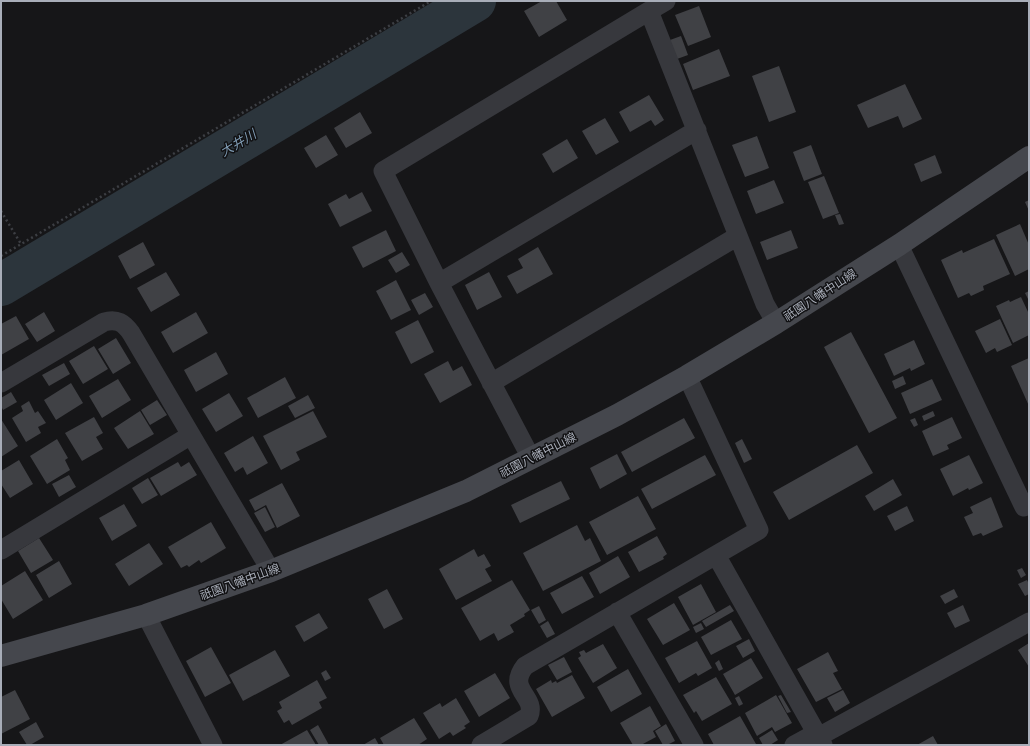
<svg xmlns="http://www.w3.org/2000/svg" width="1030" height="746" font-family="'Work Sans','Noto Sans JP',sans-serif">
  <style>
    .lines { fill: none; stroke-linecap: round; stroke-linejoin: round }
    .river { stroke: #2c353c; stroke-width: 42 }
    .building { fill: #404145 }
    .path { stroke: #3d3f44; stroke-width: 2.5; stroke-dasharray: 2 3; stroke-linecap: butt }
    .minor { stroke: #37383d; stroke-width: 19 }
    .secondary { stroke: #45474d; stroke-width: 22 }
    .labels { text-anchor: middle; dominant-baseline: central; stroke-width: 3; stroke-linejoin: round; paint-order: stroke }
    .street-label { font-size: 12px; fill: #a8adb8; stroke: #111113 }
    .water-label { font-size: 13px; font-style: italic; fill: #7f9bb3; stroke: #111113 }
  </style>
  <rect width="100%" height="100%" fill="#161618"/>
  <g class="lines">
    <path class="river" d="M1,285l474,-284"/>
  </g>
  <path class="building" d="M542,1h14l11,19 -28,17 -15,-26z
    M699,6l12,31 -23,9 -13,-31z
    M681,36l7,19 -11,4 -7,-19z
    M719,49l11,27 -37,14 -10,-26z
    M779,66l17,46 -27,10 -17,-46z
    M905,84l17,35 -19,9 -5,-12 -30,12 -11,-23z
    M649,95l15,25 -9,6 -4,-6 -21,12 -11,-20z
    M360,112l12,21 -26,15 -12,-20z
    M605,118l14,24 -23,13 -14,-24z
    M326,135l12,20 -22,13 -12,-20z
    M757,136l12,32 -24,9 -13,-32z
    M567,139l11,19 -25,15 -11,-19z
    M811,145l11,29 -18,7 -11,-29z
    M935,155l7,18 -21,9 -7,-18z
    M824,176l15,37 -16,6 -15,-37z
    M774,180l10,23 -28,11 -9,-23z
    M362,192l10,19 -32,16 -12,-23 18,-10 3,5z
    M1029,200v11l-4,-9z
    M840,214l4,10 -5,1 -4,-10z
    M1020,224l9,21v24l-14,7 -19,-41z
    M386,230l10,21 -33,17 -11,-21z
    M791,230l7,18 -31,12 -7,-18z
    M994,239l16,35 -27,12 1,4 -13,6 -2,-3 -11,5 -17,-38 21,-10 1,3z
    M143,242l12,23 -25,14 -12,-23z
    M538,247l15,27 -36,20 -10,-18 16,-8 -5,-9z
    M402,252l8,13 -14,8 -8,-13z
    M166,272l14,23 -29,17 -14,-24z
    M489,272l13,25 -25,13 -12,-25z
    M396,280l15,30 -20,10 -15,-29z
    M1029,291v10l-4,-8z
    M425,293l8,14 -14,8 -8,-15z
    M1021,297l8,17v21l-16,8 -17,-37 13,-6 1,2z
    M44,312l11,19 -18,11 -12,-18z
    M196,312l12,21 -35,20 -12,-21z
    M16,316l13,23 -28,16v-31z
    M1000,319l12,26 -15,7 -2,-4 -9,5 -11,-22z
    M418,320l16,32 -23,12 -16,-32z
    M851,332l46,86 -28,15 -45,-86z
    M116,338l15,25 -18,11 -15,-25z
    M914,340l11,24 -14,7 -1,-3 -16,8 -10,-22z
    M94,346l14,23 -25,15 -14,-23z
    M216,352l12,22 -32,18 -12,-22z
    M1029,358v48l-18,-40z
    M448,361l5,10 9,-5 10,19 -32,18 -16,-29z
    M64,363l6,11 -21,12 -7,-11z
    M903,376l3,8 -11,5 -3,-8z
    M285,377l11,21 -38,20 -11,-20z
    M118,379l13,21 -29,18 -13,-22z
    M932,379l10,21 -32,14 -9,-21z
    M71,383l12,20 -27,17 -12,-20z
    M11,392l6,10 -14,8 -2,-4v-8z
    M229,393l14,23 -27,16 -14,-23z
    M308,395l7,13 -20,10 -7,-12z
    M157,400l10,15 -17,10 -9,-15z
    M29,401l6,12 3,-2 8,12 -8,4 3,6 -15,9 -14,-24 11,-7 -2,-5z
    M140,411l14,23 -26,15 -14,-21z
    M313,411l14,26 -31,15 4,8 -19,10 -18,-34z
    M933,411l2,5 -11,5 -2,-5z
    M94,417l9,16 -7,4 7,12 -21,12 -17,-28z
    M952,417l10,21 -15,7 2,4 -16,7 -11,-25z
    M684,418l11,20 -63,34 -11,-20z
    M915,418l3,7 -4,2 -4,-7z
    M1,419l17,27 -17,11z
    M253,436l15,27 -21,12 -4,-8 -8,5 -11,-19z
    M57,439l11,19 -3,2 5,10 -23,14 -17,-28z
    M742,439l10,20 -8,4 -9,-20z
    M857,445l16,28 -84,47 -16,-28z
    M617,454l10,20 -27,15 -10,-21z
    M705,455l11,20 -64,34 -11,-20z
    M969,455l14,28 -14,7 -1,-2 -15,8 -13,-27z
    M19,460l14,24 -23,14 -9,-14v-13z
    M178,462l3,5 8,-5 8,13 -36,21 -11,-18z
    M69,475l7,12 -17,10 -7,-13z
    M148,478l10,17 -16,9 -10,-16z
    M893,479l9,16 -28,16 -9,-15z
    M561,481l9,18 -50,24 -9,-18z
    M282,483l18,33 -23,12 -11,-23 -11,6 -6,-11z
    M638,496l18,33 -49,26 -18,-33z
    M991,497l12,30 -20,9 -2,-3 -8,3 -9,-19 9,-4 -3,-6z
    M124,504l13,22 -25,15 -13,-23z
    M907,506l7,15 -19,10 -8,-15z
    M265,507l10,20 -10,5 -11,-19z
    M211,522l15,26 -25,15 -2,-3 -10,7 -2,-2 -6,3 -13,-21z
    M577,525l8,16 5,-3 11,23 -58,30 -20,-38z
    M657,536l10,18 -4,3 1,2 -25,13 -11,-20z
    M39,538l14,22 -22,13 -13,-22z
    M149,543l14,21 -34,22 -14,-22z
    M474,549l4,8 6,-3 7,12 -6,3 7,12 -36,19 -17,-31z
    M618,556l12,21 -30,17 -11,-21z
    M59,561l13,23 -23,14 -13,-23z
    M1022,568l4,7 -5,3 -4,-8z
    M25,571l18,29 -30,19 -12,-20v-13z
    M582,576l12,21 -32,17 -12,-21z
    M512,580l18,30 -6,4 1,2 -15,9 4,7 -16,9 -4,-8 -14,8 -19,-33z
    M1027,580l2,4v10l-4,2 -7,-12z
    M701,584l15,28 -23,13 -15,-28z
    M387,589l16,30 -19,10 -16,-30z
    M954,589l4,8 -13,7 -5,-8z
    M674,603l16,27 -27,15 -16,-26z
    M730,605l4,6 -28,16 -4,-6z
    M963,605l7,16 -15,7 -8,-15z
    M539,606l7,14 -7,4 -8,-14z
    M319,613l9,15 -24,14 -9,-16z
    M731,620l11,19 -31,16 -10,-18z
    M548,621l7,13 -8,4 -7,-12z
    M701,623l3,6 -8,4 -3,-6z
    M749,639l6,12 -12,7 -7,-12z
    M697,641l15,27 -14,8 -2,-3 -17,10 -14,-25z
    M1029,643v24l-11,-17z
    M603,644l14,24 -24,15 -15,-25 3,-2 -2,-4 5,-2 2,3z
    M211,647l20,36 -26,14 -19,-36z
    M275,650l15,26 -47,25 -14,-26z
    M828,652l10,19 -5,2 9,16 -26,13 -19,-33z
    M564,657l8,15 -15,8 -9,-15z
    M751,658l12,20 -28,17 -12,-21z
    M719,660l4,9 -4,2 -4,-8z
    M628,669l14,25 -31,18 -14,-25z
    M326,670l5,8 -6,3 -4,-8z
    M495,673l15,25 -31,19 -15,-26z
    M572,675l13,23 -33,19 -16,-28 15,-9 1,3 4,-2 1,2z
    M716,677l16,27 -30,17 -6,-10 -2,2 -11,-18z
    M317,680l10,18 -8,4 3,6 -30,17 -3,-5 -5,3 -7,-12 5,-3 -3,-6z
    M15,690l15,29 -29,15v-37z
    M843,690l7,13 -15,9 -8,-14z
    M776,695l16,28 -17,9 -3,-5 -15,9 -12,-23z
    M781,695l10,17 -4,1 -9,-17z
    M739,696l4,8 -4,2 -4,-8z
    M456,698l14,24 -6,4 2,2 -13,8 -3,-4 -11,7 -16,-26 17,-10 2,4z
    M650,706l11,20 -8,5 3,6 -15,8h-8l-13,-22z
    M740,716l16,28 -42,1 -6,-11z
    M414,718l13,21 -9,6h-34l-4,-7z
    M36,722l8,15 -14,8h-3l-8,-13z
    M666,724l9,17 -8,4h-4l-8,-14z
    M318,725l11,20h-10l-9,-15z
    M307,730l9,15h-36z
    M772,730l6,10 -8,5h-7l-4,-7z
    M933,736l5,9h-21z
    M375,738l4,7h-16z"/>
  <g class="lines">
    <path class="path" d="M1,211l20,33
      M1,256l430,-255"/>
    <path class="minor" d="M649,11l17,-10
      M899,245l125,262
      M439,283l258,-153
      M1,383l103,-61c13,-4 20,1 27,11l140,238
      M491,383l247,-147
      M531,458l-92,-175 -56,-112 266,-160 116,293 11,19
      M1,550l190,-115
      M716,555l107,190
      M617,612l77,133
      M146,615l67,130
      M818,737l211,-115
      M481,745l48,-29c8,-20 -23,-26 -4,-50l234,-136 -72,-154
      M794,745l22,-12"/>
    <path class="secondary" d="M1,656l145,-41 125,-44 195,-80 151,-76 70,-39 89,-53 123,-78 130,-88"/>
  </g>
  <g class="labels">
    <g class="street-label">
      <text transform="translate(820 295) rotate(-33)">祇園八幡中山線</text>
      <text transform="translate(538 455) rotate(-27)">祇園八幡中山線</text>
      <text transform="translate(240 582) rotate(-20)">祇園八幡中山線</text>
    </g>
    <g class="water-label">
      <text transform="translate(238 143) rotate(-31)">大井川</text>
    </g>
  </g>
  <rect width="1030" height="746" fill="none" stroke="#a8adb8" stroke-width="4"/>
</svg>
